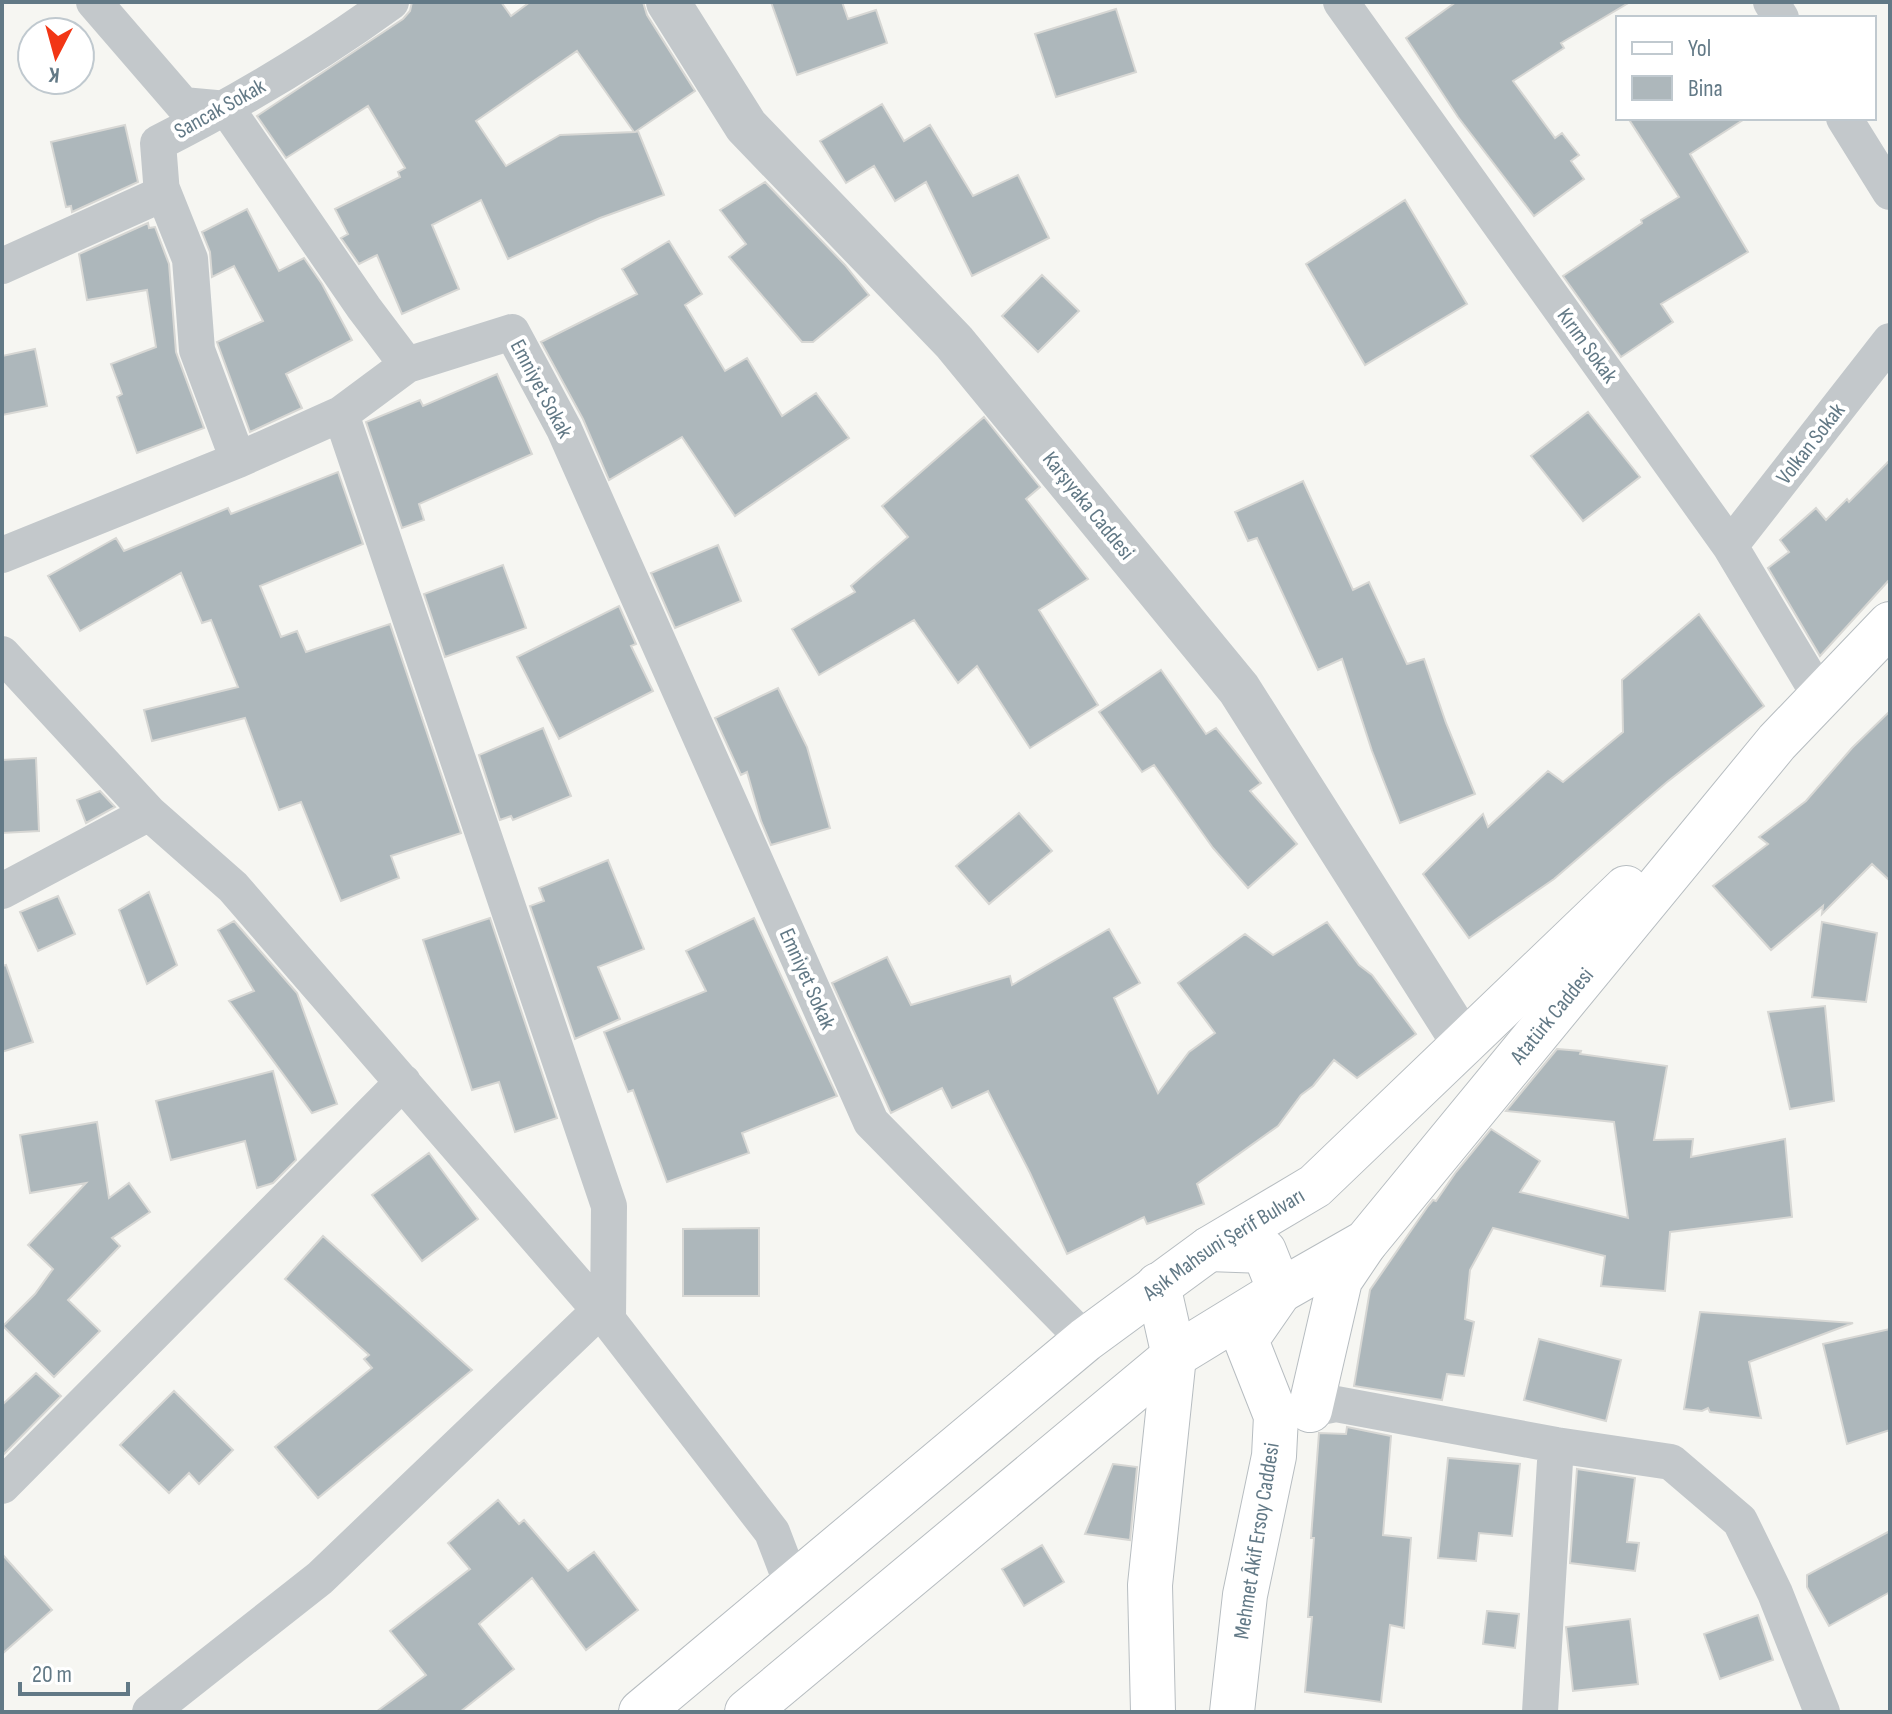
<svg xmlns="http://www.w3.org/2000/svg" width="1892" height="1714" font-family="'Sofia Sans Condensed',sans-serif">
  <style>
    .building { fill: #adb7bb; stroke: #d7d7d4; stroke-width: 2; fill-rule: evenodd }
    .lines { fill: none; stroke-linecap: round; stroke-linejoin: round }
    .secondary-casing { stroke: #b7bdc1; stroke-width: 46 }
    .minor { stroke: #c3c8cb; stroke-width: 36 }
    .tertiary { stroke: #c3c8cb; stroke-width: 44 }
    .secondary { stroke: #fff; stroke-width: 44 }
    .labels { text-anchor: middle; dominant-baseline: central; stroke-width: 8; stroke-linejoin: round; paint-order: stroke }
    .street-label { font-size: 22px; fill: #627986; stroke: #fff }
  </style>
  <rect width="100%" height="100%" fill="#f6f6f2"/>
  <path class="building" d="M412,2h89l10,14 19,-14h113l4,13 48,76 -60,41 3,-1 26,64 -64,23 -92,41 -27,-59 -49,25 27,64 -57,25 -25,-59 -18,9 -18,-26 7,-4 -13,-25 65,-32 -2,-5 7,-4 -37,-62 -82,52 -29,-42 146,-97 7,-8zM577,51l57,81 -74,3 -54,31 -30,-45z
    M771,2h71l6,17 28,-9 11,33 -90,32z
    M1456,2h174l-69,41 3,5 -51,33 42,57 7,-5 17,22 -8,6 13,18 -50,37 -76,-99 -52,-79z
    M1116,9l20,63 -80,25 -21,-63z
    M882,104l22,37 26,-16 43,71 45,-21 31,63 -77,38 -46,-94 -31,19 -21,-35 -28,17 -26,-42z
    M1628,118h118l-56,36 58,98 -87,52 12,18 -52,35 -58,-81 79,-53 -1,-3 38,-23z
    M125,125l13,57 -66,30 -1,-6 -5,1 -15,-65z
    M765,182l80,83 24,30 -56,47h-11l-73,-85 17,-13 -26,-34z
    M1405,200l62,104 -102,61 -59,-101z
    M247,209l32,62 25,-13 18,26 30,56 -66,34 16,34 -52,24 -33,-90 46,-21 -29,-55 -22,11 -2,-25 -8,-20z
    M148,223l1,5 6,-1 14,37 7,88 28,76 -67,25 -20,-56 5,-3 -11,-30 45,-17 -9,-57 -60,10 -8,-46z
    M669,241l33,53 -17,11 40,66 22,-13 35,58 34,-23 33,45 -114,78 -53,-79 -73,43 -26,-61 -42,-77 96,-48 -15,-25z
    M1042,275l37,36 -41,41 -36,-36z
    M35,349l12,57 -45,9v-59z
    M497,374l35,80 -113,50 5,16 -22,8 -36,-106 54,-22 3,6z
    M1588,412l52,65 -57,44 -52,-65z
    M984,417l56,70 -14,12 62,80 -49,31 59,95 -68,43 -53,-82 -19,17 -44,-63 -95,55 -27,-46 63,-37 -4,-6 57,-49 -26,-31z
    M1890,460v119l-70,77 -52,-88 21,-16 -9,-12 36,-32 10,12 21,-21 2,3z
    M338,472l25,72 -103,42 21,51 16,-6 9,21 84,-28 71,209 -70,23 8,22 -58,23 -40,-99 -22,8 -34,-92 -93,23 -8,-31 94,-23 -27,-67 -9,3 -21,-50 -101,58 -32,-55 68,-38 8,13 104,-43 3,6z
    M1303,481l50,109 16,-8 38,82 17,-5 22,64 29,71 -75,29 -28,-72 -30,-92 -24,11 -61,-132 -9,3 -13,-29z
    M718,545l23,56 -66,27 -24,-55z
    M503,565l23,63 -81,29 -21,-63z
    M619,606l17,38 -5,2 22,45 -94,48 -42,-82z
    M1699,614l65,92 -97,76 -113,97 -85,59 -46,-64 60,-60 5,13 60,-56 15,11 60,-50 -1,-52z
    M1161,670l45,64 10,-6 45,55 -11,8 47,53 -49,44 -35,-40 -59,-83 -12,7 -43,-60z
    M778,688l29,59 23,81 -59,17 -10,-24 -14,-49 -6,3 -26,-57z
    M1890,711v170l-18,-17 -50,50 1,-8 -52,44 -58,-64 55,-42 -9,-7 47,-36 46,-53z
    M543,728l28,68 -58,24 -2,-4 -11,4 -21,-65z
    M36,758l3,73 -37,2v-73z
    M100,791l15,16 -29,16 -9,-23z
    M1019,813l33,38 -63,53 -33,-38z
    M608,860l36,89 -46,18 22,52 -45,20 -45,-133 14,-5 -5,-13z
    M149,892l28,73 -30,19 -28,-74z
    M58,896l17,38 -37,17 -18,-39z
    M490,918l67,200 -42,14 -16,-50 -27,8 -49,-150z
    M754,918l83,178 -95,37 7,20 -82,29 -34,-92 -5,2 -24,-60 102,-41 -20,-40z
    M234,921l63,72 40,111 -25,9 -83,-112 25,-10 -36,-61z
    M1327,922l32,43 13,10 44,59 -59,44 -23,-18 -21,26 -12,9 -23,31 -81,58 7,20 -57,20 -3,-7 -77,37 -37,-81 -42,-82 -36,17 -10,-20 -51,25 -59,-130 55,-26 24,48 99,-29 2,9 97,-56 31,54 -26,15 44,95 31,-41 26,-19 -37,-50 67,-49 28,21z
    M1822,922l55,11 -11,69 -54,-5z
    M6,965l27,77 -31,10v-86z
    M1825,1006l9,95 -44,8 -22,-97z
    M1557,1049l24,2 -1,3 87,12 -13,74 39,-1 -2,18 94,-18 7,78 -122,15 -5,59 -64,-5 4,-30 -112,-28 -23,42 -5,49 9,3 -10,54 -17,-2 -5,26 -88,-14 16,-96 58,-84 5,-6 3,1 20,-29 35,-43 49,32 -20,31 108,26 -14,-96 -108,-11z
    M273,1071l23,89 -23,23 -16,5 -12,-47 -74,19 -15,-59z
    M97,1122l12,76 20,-15 21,29 -38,26 8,8 -52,54 32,31 -46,46 -51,-51 32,-32 18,-25 -25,-24 58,-62 -56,10 -10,-58z
    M429,1153l49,66 -56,42 -50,-66z
    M759,1228v68h-76v-67z
    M323,1236l149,134 -154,128 -43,-51 97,-79 -8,-9 5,-4 -84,-76z
    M1700,1312l153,11 -104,39 12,56 -51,-6 -2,-4 -6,3 -18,-2z
    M1890,1329v101l-43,14 -24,-100z
    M1539,1339l82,21 -15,61 -82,-21z
    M36,1373l25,23 -59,60v-51z
    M174,1391l59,59 -34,34 -10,-11 -20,20 -49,-48z
    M1347,1427l44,9 -8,99 28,3 -7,90 -14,-3 -9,77 -76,-10 7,-75h-4l6,-79h-3l8,-105 27,1z
    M1448,1458l72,6 -8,72 -33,-3 -3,28 -38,-3z
    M1113,1464l24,3 -7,73 -45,-6z
    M1577,1469l58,9 -8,64 12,1 -4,28 -65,-8z
    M498,1500l21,24 5,-4 44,51 26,-19 44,58 -52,40 -54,-72 -53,46 35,45 -54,43h-84l50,-37 -36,-44 80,-62 -22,-26z
    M1890,1531v61l-61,34 -22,-39v-12z
    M1042,1545l22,37 -40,24 -22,-37z
    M2,1554l50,56 -50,44z
    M1487,1611l32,3 -4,34 -32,-4z
    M1758,1615l15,45 -53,19 -16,-45z
    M1630,1619l8,65 -65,7 -7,-64z"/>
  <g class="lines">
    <defs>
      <g id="secondary">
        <path d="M1209,1249l55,2 16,40 -34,49 30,76 -2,40 -29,139 -13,117"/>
        <path d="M1310,1410l30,-130 25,-37"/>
        <path id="s1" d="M641,1712l444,-372 124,-91 106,-63 311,-298"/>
        <path id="s2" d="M747,1712l427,-356 106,-65 86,-49 411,-500 113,-118"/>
        <path d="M1153,1712l-3,-127 24,-229 -16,-71"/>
      </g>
    </defs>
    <use href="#secondary" class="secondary-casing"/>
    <path class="minor" d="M94,2l89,103 44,4 137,199 43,57
      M1341,2l389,544 91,152
      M1771,2l10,16
      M1844,118l46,74
      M162,189l28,70 7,91 41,110
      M2,266l160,-72 -4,-51c81,-41 159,-87 233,-141
      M1730,546l160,-205
      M2,555l236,-95 103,-46
      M2,654l147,159 84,74 375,433 164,212 21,55
      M2,891l147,-78
      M608,1320l1,-114 -268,-792 66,-49 105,-33 52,97 307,693 214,218
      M1285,1414l51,-10 220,41 115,17 69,59 35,72 47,119
      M2,1486l401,-404
      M150,1712l170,-134 280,-268
      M1540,1712l16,-267"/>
    <path class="tertiary" d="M668,2l78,124 208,216 285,347 225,355"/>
    <use href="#secondary" class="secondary"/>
  </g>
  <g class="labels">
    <g class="street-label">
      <text transform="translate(220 109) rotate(-29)">Sancak Sokak</text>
      <text transform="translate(1587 346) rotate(54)">Kırım Sokak</text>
      <text transform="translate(541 389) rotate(62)">Emniyet Sokak</text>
      <text transform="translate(1811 444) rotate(-52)">Volkan Sokak</text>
      <text transform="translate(1088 506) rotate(51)">Karşıyaka Caddesi</text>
      <text transform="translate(807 979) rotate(66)">Emniyet Sokak</text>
      <text stroke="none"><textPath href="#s2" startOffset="1072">Atatürk Caddesi</textPath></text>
      <text stroke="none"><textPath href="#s1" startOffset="748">Aşık Mahsuni Şerif Bulvarı</textPath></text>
      <text transform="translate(1257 1541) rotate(-81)">Mehmet Âkif Ersoy Caddesi</text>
    </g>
  </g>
  <rect width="1892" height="1714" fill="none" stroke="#627986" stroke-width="8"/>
  <rect x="1616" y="16" width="260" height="104" fill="#ffffff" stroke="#c0c9cf" stroke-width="2"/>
  <rect x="1632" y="42" width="40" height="12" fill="#ffffff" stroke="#c0c9cf" stroke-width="2"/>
  <text x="1688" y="56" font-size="24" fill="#627986">Yol</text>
  <rect x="1632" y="76" width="40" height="24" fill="#adb7bb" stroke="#c0c9cf" stroke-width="2"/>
  <text x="1688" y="96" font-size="24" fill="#627986">Bina</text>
  <g transform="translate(56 56) rotate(186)"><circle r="38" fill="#ffffff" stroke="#c0c9cf" stroke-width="2"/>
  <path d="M0-6L14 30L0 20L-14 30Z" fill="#f23615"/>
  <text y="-12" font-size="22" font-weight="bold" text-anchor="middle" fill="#627986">K</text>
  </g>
  <path d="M20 1682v12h108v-12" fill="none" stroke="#627986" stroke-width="4"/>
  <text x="32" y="1682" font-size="24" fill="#627986" stroke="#ffffff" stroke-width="6" paint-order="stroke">20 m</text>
</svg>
